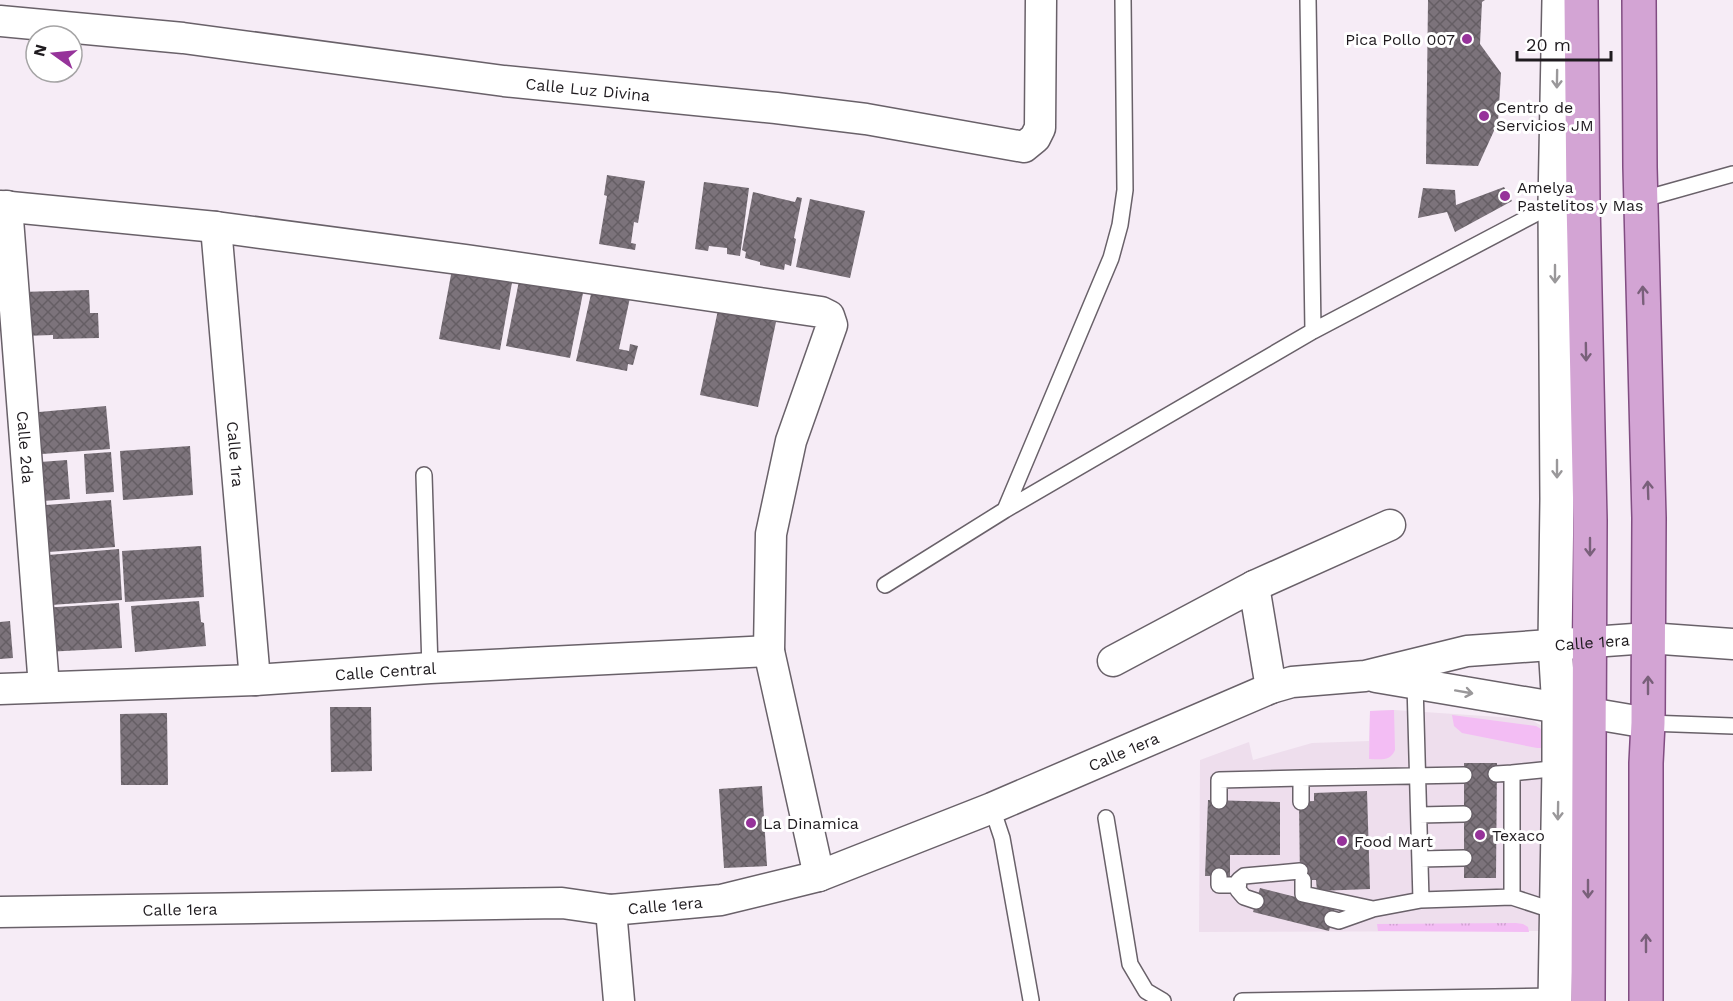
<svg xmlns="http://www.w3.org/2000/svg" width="1733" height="1001" font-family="'Work Sans',sans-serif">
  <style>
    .built { fill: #eedeed }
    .grass { fill: url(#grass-tufts) }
    .green { fill: #f3bdf4 }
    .building { fill: url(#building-cross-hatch) }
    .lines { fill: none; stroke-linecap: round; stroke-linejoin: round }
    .lane-casing { stroke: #696169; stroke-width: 18 }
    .street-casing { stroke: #696169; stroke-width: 33 }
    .secondary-casing { stroke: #696169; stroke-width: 36 }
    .primary-casing { stroke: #814d82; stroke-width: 36 }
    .lane { stroke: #fff; stroke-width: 15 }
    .street { stroke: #fff; stroke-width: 30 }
    .secondary { stroke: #fff; stroke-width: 33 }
    .primary { stroke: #d3a4d4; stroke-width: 33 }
    .oneway { stroke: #9a989a }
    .oneway2 { stroke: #79607a }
    .poi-dot { fill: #96339a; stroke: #fff; stroke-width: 2 }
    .labels { text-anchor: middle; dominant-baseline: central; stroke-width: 6; stroke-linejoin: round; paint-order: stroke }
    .poi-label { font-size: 16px; fill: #1f1b1f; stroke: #fff; text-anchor: start }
    .street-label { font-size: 16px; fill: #1f1b1f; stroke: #fff }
  </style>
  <defs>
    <pattern id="grass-tufts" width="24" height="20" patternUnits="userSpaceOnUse" patternTransform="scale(1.5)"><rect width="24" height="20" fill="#f3bdf4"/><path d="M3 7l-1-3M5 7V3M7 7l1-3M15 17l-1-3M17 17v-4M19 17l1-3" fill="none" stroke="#d0a2d1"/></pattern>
    <pattern id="building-cross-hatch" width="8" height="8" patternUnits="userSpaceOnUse" patternTransform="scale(1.5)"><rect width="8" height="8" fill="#7c737b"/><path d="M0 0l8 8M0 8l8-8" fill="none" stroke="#655e64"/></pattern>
  </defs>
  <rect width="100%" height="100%" fill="#f6ecf6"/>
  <path class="built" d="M1394,710l135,9 21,11 -5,201 -346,1 1,-172 49,-18 4,18 59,-17 57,-2 1,-30z"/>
  <path class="grass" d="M1516,923l7,1 5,3 1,5 -151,-1 -1,-7z"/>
  <path class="green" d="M1394,710l1,40c-5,12 -15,9 -26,9l1,-48z
    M1452,715l84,11 10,6v14l-4,2h-5l-75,-15 -8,-7z"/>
  <path class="building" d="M1428,0h57l-3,2 -2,42 21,29 -3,49 -20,44 -52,-2z
    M607,175l38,6 -7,42 -4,-1 -3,21 5,1 -1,6 -36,-6 8,-48 -3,-1z
    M704,182l45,6 -9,68 -13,-2v-6l-18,-2 -1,5 -13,-2z
    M1504,187l8,14 -57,31 -8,-20 -29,6 5,-30 32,2 1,15z
    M753,192l42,10 2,-5 5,1 -8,40 2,1 -5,27 -6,-2 -1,6 -24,-5v-3l-15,-4 1,-6 -4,-2z
    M810,199l55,12 -15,67 -54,-11z
    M453,264l60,13 -13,73 -61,-11z
    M519,281l64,12 -13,65 -64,-12z
    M593,285l38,8 -12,56 10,2 1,-7 8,2 -5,19 -5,-1 -1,7 -51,-10z
    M89,290l1,23h8l1,25 -46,1v-4l-31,1 -1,-44z
    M718,310l58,12 -18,85 -58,-12z
    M106,406l4,43 -68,5 -3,-42z
    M190,446l3,49 -70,5 -3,-49z
    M111,452l3,40 -28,2 -2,-40z
    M67,460l3,39 -27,2 -3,-39z
    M111,500l4,47 -66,5 -3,-47z
    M201,546l3,51 -79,5 -3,-51z
    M119,549l3,51 -71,5 -3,-50z
    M199,601l2,21 3,1 2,23 -71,6 -4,-46z
    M119,603l3,45 -77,4 -3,-44z
    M10,621l3,37 -13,1v-37z
    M330,707h41l1,64 -41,1z
    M167,713l1,72h-47l-1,-71z
    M1464,763h33l-1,115h-32z
    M762,786l5,80 -43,2 -5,-79z
    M1367,791l3,98 -53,2 -1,-11h-16l-1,-78 15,-1v-8z
    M1208,800l72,2v53h-50v21h-25z
    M1260,888l75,19 -6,24 -76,-19z"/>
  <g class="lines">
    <defs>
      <path id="lane" d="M1308,0l5,331
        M1640,200l93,-26
        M424,475l6,193
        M1005,510l106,-252 9,-33 5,-35 -2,-190
        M885,585l120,-75 308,-179 243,-128
        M1415,684l6,216
        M1648,723l85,3
        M1496,774l16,-1
        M1219,801v-21l82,-2
        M1301,802v-24l163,-3
        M992,808l10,30 29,162
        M1419,815l45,-1
        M1106,818l24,146 16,27 17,10
        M1420,859l44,-1
        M1219,876v9h18
        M1303,880v14l70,15 48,-9 91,-3
        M1256,901l-12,-4 -6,-7 1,-10 5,-4 56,-5
        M1558,912l-46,-15v-124l49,-5
        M1332,919l7,2 34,-12
        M1242,1001l313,-5"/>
      <g id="street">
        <path id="s1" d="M0,21l183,17 321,43 272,27 90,11 158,28 11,-9 5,-10 1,-128"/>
        <path d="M0,206l216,21 250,33 355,52 8,4 3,9 -41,116 -20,93 -2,117 50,225"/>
        <path id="s2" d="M7,206l37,481"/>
        <path id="s3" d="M216,227l39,453"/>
        <path d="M1254,586l136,-61"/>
        <path d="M1113,661l141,-75 17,102"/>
        <path d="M1376,677l272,46"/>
        <path id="s4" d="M0,689l255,-9 175,-12 339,-17"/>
        <path d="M611,910l8,91"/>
        <path id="s5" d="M0,912l562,-9 49,7 110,-10 98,-24 173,-68 279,-120 21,-6 73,-6 102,-25 181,-13 85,6"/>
      </g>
      <path id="secondary" d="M1555,1001l4,-233v-59l-4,-65 2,-145 -2,-295 4,-204"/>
      <path id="primary" d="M1581,0l2,201 7,319 -2,481
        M1639,0l1,167 9,351 -1,205 -2,40v238"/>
    </defs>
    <use href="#lane" class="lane-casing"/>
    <use href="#street" class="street-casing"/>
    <use href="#secondary" class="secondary-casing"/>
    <use href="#primary" class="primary-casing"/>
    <use href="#lane" class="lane"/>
    <use href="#street" class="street"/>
    <use href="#secondary" class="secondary"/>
    <use href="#primary" class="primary"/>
  </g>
  <defs><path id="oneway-shaft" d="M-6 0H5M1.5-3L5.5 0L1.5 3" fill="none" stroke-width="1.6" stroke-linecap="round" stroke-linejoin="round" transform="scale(1.5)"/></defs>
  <g class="oneway">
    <use href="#oneway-shaft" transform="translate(1557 79) rotate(91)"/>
    <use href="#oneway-shaft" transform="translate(1555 274) rotate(90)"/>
    <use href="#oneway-shaft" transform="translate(1557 469) rotate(90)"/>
    <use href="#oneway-shaft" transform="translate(1464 692) rotate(10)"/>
    <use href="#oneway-shaft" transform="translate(1558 811) rotate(91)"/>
  </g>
  <g class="oneway2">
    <use href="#oneway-shaft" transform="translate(1643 295) rotate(-92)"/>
    <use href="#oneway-shaft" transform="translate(1586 352) rotate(89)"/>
    <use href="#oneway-shaft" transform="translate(1648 490) rotate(-92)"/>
    <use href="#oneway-shaft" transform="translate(1590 547) rotate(90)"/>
    <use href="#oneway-shaft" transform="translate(1648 685) rotate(-90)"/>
    <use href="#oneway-shaft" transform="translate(1588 889) rotate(90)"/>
    <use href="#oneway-shaft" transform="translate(1646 943) rotate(-90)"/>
  </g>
  <g class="poi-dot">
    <circle cx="1467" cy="39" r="6"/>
    <circle cx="1484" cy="116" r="6"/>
    <circle cx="1505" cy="196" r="6"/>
    <circle cx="751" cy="823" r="6"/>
    <circle cx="1480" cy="835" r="6"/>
    <circle cx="1342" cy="841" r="6"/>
  </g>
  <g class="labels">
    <g class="poi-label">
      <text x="1455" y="39" text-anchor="end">Pica Pollo 007</text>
      <text x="1496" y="107">Centro de<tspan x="1496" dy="18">Servicios JM</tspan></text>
      <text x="1517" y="187">Amelya<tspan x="1517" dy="18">Pastelitos y Mas</tspan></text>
      <text x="763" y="823">La Dinamica</text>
      <text x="1492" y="835">Texaco</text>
      <text x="1354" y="841">Food Mart</text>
    </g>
    <g class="street-label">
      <text stroke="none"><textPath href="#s1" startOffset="592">Calle Luz Divina</textPath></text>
      <text stroke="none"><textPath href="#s2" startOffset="242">Calle 2da</textPath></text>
      <text stroke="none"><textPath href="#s3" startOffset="228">Calle 1ra</textPath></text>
      <text stroke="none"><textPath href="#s5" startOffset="1638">Calle 1era</textPath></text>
      <text stroke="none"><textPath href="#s4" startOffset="386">Calle Central</textPath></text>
      <text stroke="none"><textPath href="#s5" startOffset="1152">Calle 1era</textPath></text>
      <text stroke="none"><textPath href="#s5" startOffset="666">Calle 1era</textPath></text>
      <text stroke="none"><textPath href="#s5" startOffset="180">Calle 1era</textPath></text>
    </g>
  </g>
  <g transform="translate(54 54) rotate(285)"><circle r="28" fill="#ffffff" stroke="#a5a4a5" stroke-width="1.5"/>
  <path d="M0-4.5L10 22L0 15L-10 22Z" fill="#96339a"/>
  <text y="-9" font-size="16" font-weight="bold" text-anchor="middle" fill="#1f1b1f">N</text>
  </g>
  <path d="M1517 51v9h94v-9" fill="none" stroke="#1f1b1f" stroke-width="3"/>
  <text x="1526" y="51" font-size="18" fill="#1f1b1f" stroke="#ffffff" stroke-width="4.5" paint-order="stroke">20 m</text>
</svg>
